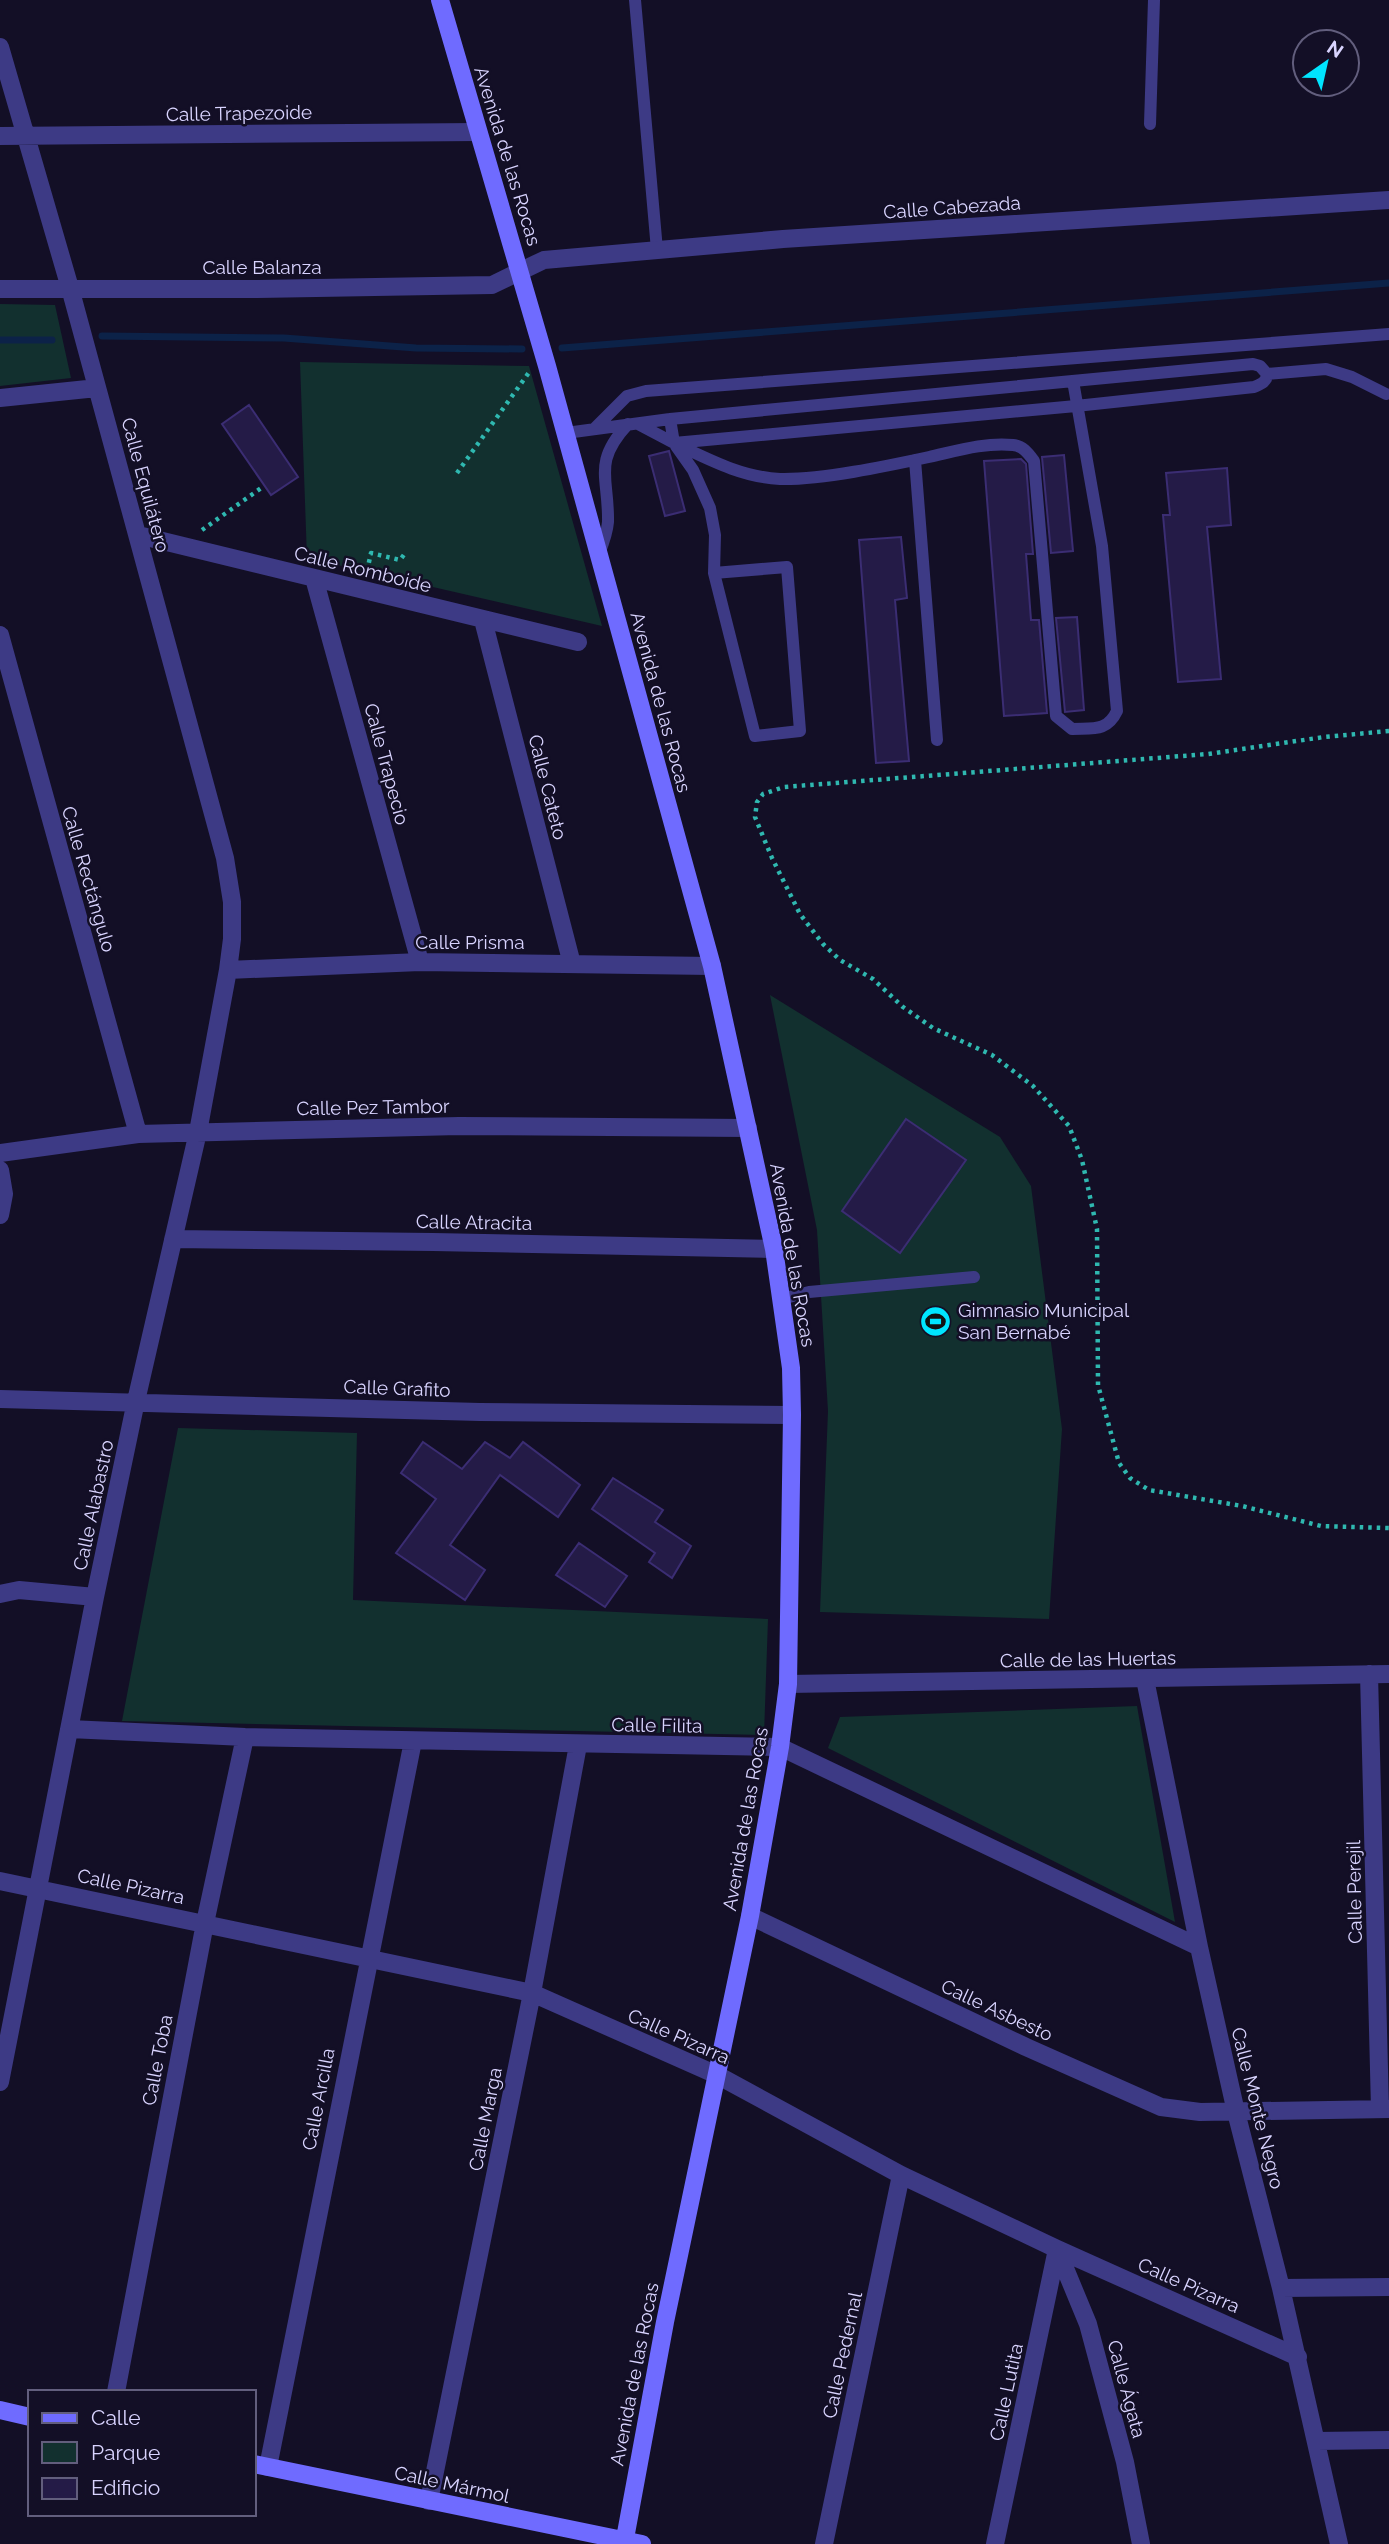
<svg xmlns="http://www.w3.org/2000/svg" width="1389" height="2544" font-family="Raleway,sans-serif">
  <style>
    .green { fill: #12302f }
    .lines { fill: none; stroke-linecap: round; stroke-linejoin: round }
    .stream { stroke: #0c2248; stroke-width: 7 }
    .building { fill: #241b47; stroke: #3b2d73; stroke-width: 2 }
    .path { stroke: #2fb8b0; stroke-width: 4.5; stroke-dasharray: 3.5 5; stroke-linecap: butt }
    .lane { stroke: #3d3a85; stroke-width: 12 }
    .street { stroke: #3d3a85; stroke-width: 18 }
    .secondary { stroke: #6f6bff; stroke-width: 18 }
    .labels { text-anchor: middle; dominant-baseline: central; stroke-width: 5; stroke-linejoin: round; paint-order: stroke }
    .street-label { font-size: 19px; fill: #d9d4ff; stroke: #130f26 }
    .poi-label { font-size: 19px; fill: #d9d4ff; stroke: #130f26; text-anchor: start }
  </style>
  <rect width="100%" height="100%" fill="#130f26"/>
  <path class="green" d="M0,304l55,1 16,73 -71,8z
    M300,362l229,4 73,260 -295,-68z
    M770,995l230,142 31,49 31,243 -13,190 -229,-7 8,-201 -11,-181z
    M178,1428l179,5 -4,167 415,19 -4,116 -642,-14z
    M1137,1706l38,216 -347,-174 12,-31z"/>
  <g class="lines">
    <path class="stream" d="M102,336l182,2 132,10 106,1
      M0,340h52
      M562,348l827,-65"/>
  </g>
  <path class="building" d="M249,405l49,72 -27,18 -49,-71z
    M669,451l16,60 -20,5 -16,-60z
    M1064,455l9,96 -22,2 -9,-96z
    M1021,459l5,5 7,90h-7l5,66h8l8,93 -43,3 -20,-255z
    M1227,468l4,57 -24,2 14,152 -43,3 -15,-167h7l-4,-42z
    M901,537l6,61 -12,2 14,161 -33,2 -17,-223z
    M1077,617l7,93 -19,2 -9,-94z
    M906,1119l60,41 -66,93 -58,-42z
    M423,1442l39,27 23,-27 25,16 13,-16 57,43 -22,32 -58,-42 -50,70 35,25 -20,30 -69,-47 40,-54 -35,-26z
    M613,1478l50,32 -8,12 36,24 -19,32 -23,-16 6,-9 -63,-44z
    M579,1543l48,33 -22,31 -49,-32z"/>
  <g class="lines">
    <path class="path" d="M457,473l73,-102
      M202,530l62,-44
      M367,571l4,-18 29,7 6,-8
      M1389,731l-65,6 -116,17 -424,33 -21,7 -6,8 -2,15 17,41 28,56 23,30 17,16 33,19 30,28 30,21 59,27 41,31 36,40 13,34 15,69 1,156 21,78 11,15 19,12 93,16 79,20 68,2"/>
    <path class="lane" d="M635,0l22,250
      M1150,124l4,-124
      M1267,374l59,-5 26,8 34,17
      M670,419l4,24c34,16 67,34 106,36 41,1 107,-13 149,-22 27,-6 56,-15 84,-12 10,1 15,8 21,16l22,255 16,13c21,-1 35,3 45,-18l-15,-165 -29,-165
      M638,424l36,19 402,-37 178,-19c7,-3 13,-5 13,-13
      M594,429l33,-33 19,-5 743,-57
      M566,433l104,-14 583,-55 7,2 7,8
      M676,446l17,24 17,38 5,27 -1,38 41,163 45,-5 -13,-164 -73,6
      M915,460l22,280
      M599,554c4,-10 8,-20 9,-32 1,-45 -16,-59 20,-98
      M781,1299l28,-7 165,-15"/>
    <path class="street" d="M0,47l70,241 155,570 7,44v37l-4,31 -30,162 -62,269 -41,196 -95,485
      M0,136l478,-4
      M0,289h258l234,-4 52,-25 239,-21 606,-39
      M0,398l97,-10
      M138,535l440,107
      M314,578l106,384
      M483,620l89,344
      M0,635l138,499
      M228,970l192,-8 292,4
      M0,1153l138,-19 321,-8 289,2
      M0,1170l4,24 -4,21
      M173,1239l260,3 341,7
      M0,1399l480,13 312,3
      M0,1594l19,-4 76,7
      M1369,1674l11,435
      M1145,1679l54,268 37,165 45,176 58,256
      M788,1684l601,-10
      M69,1729l176,8 535,10 419,200
      M0,1881l532,112 185,82 184,100 156,74 241,108
      M750,1916l276,131 135,60 39,5 189,-3
      M1057,2249l31,75 37,138 16,82
      M1281,2288l108,-1
      M116,2392l89,-469 40,-186
      M1317,2441l72,-1
      M268,2467l145,-726
      M429,2501l103,-508 46,-248
      M824,2544l77,-369
      M995,2544l62,-295"/>
    <path class="secondary" d="M440,0l107,366 165,600 62,283 17,119 1,47 -4,269 -8,63 -30,169 -85,406 -41,222
      M0,2410l30,7
      M254,2464l388,80"/>
  </g>
  <defs>
    <symbol id="stadium-disc" viewBox="-11 -11 22 22"><circle r="9.5" fill="#00e5ff" stroke="#130f26"/><path d="M0-5a6.5 5 0 1 0 0 10a6.5 5 0 1 0 0-10ZM-3.5-1.8h7v3.6h-7Z" fill="#111"/></symbol>
  </defs>
  <g fill-rule="evenodd">
    <use href="#stadium-disc" x="918" y="1304" width="35" height="35"/>
  </g>
  <g class="labels">
    <g class="street-label">
      <text transform="translate(239 113) rotate(-1)">Calle Trapezoide</text>
      <text transform="translate(508 156) rotate(73)">Avenida de las Rocas</text>
      <text transform="translate(952 207) rotate(-4)">Calle Cabezada</text>
      <text x="262" y="267">Calle Balanza</text>
      <text transform="translate(146 485) rotate(75)">Calle Equilátero</text>
      <text transform="translate(363 569) rotate(14)">Calle Romboide</text>
      <text transform="translate(661 702) rotate(75)">Avenida de las Rocas</text>
      <text transform="translate(387 764) rotate(75)">Calle Trapecio</text>
      <text transform="translate(548 787) rotate(76)">Calle Cateto</text>
      <text transform="translate(89 879) rotate(74)">Calle Rectángulo</text>
      <text x="470" y="942">Calle Prisma</text>
      <text transform="translate(373 1107) rotate(-1)">Calle Pez Tambor</text>
      <text transform="translate(474 1222) rotate(1)">Calle Atracita</text>
      <text transform="translate(793 1255) rotate(80)">Avenida de las Rocas</text>
      <text transform="translate(397 1388) rotate(2)">Calle Grafito</text>
      <text transform="translate(93 1505) rotate(-78)">Calle Alabastro</text>
      <text transform="translate(1088 1659) rotate(-1)">Calle de las Huertas</text>
      <text transform="translate(657 1725) rotate(1)">Calle Filita</text>
      <text transform="translate(745 1819) rotate(-80)">Avenida de las Rocas</text>
      <text transform="translate(131 1886) rotate(12)">Calle Pizarra</text>
      <text transform="translate(1354 1892) rotate(-91)">Calle Perejil</text>
      <text transform="translate(997 2010) rotate(25)">Calle Asbesto</text>
      <text transform="translate(679 2036) rotate(24)">Calle Pizarra</text>
      <text transform="translate(157 2060) rotate(-79)">Calle Toba</text>
      <text transform="translate(318 2099) rotate(-79)">Calle Arcilla</text>
      <text transform="translate(1258 2108) rotate(76)">Calle Monte Negro</text>
      <text transform="translate(485 2119) rotate(-79)">Calle Marga</text>
      <text transform="translate(1189 2285) rotate(24)">Calle Pizarra</text>
      <text transform="translate(842 2355) rotate(-78)">Calle Pedernal</text>
      <text transform="translate(634 2374) rotate(-79)">Avenida de las Rocas</text>
      <text transform="translate(1127 2389) rotate(75)">Calle Ágata</text>
      <text transform="translate(1006 2392) rotate(-78)">Calle Lutita</text>
      <text transform="translate(452 2484) rotate(12)">Calle Mármol</text>
    </g>
    <g class="poi-label">
      <text x="958" y="1310">Gimnasio Municipal<tspan x="958" dy="22">San Bernabé</tspan></text>
    </g>
  </g>
  <rect x="28" y="2390" width="228" height="126" fill="#130f26" stroke="#625e7d" stroke-width="2"/>
  <rect x="42" y="2413" width="35" height="10" fill="#6f6bff" stroke="#625e7d" stroke-width="2"/>
  <text x="91" y="2425" font-size="21" fill="#d9d4ff">Calle</text>
  <rect x="42" y="2442" width="35" height="21" fill="#12302f" stroke="#625e7d" stroke-width="2"/>
  <text x="91" y="2460" font-size="21" fill="#d9d4ff">Parque</text>
  <rect x="42" y="2478" width="35" height="21" fill="#241b47" stroke="#625e7d" stroke-width="2"/>
  <text x="91" y="2495" font-size="21" fill="#d9d4ff">Edificio</text>
  <g transform="translate(1326 63) rotate(34)"><circle r="33" fill="#130f26" stroke="#625e7d" stroke-width="2"/>
  <path d="M0-5L12 26L0 18L-12 26Z" fill="#00e5ff"/>
  <text y="-10" font-size="19" font-weight="bold" text-anchor="middle" fill="#d9d4ff">N</text>
  </g>
</svg>
